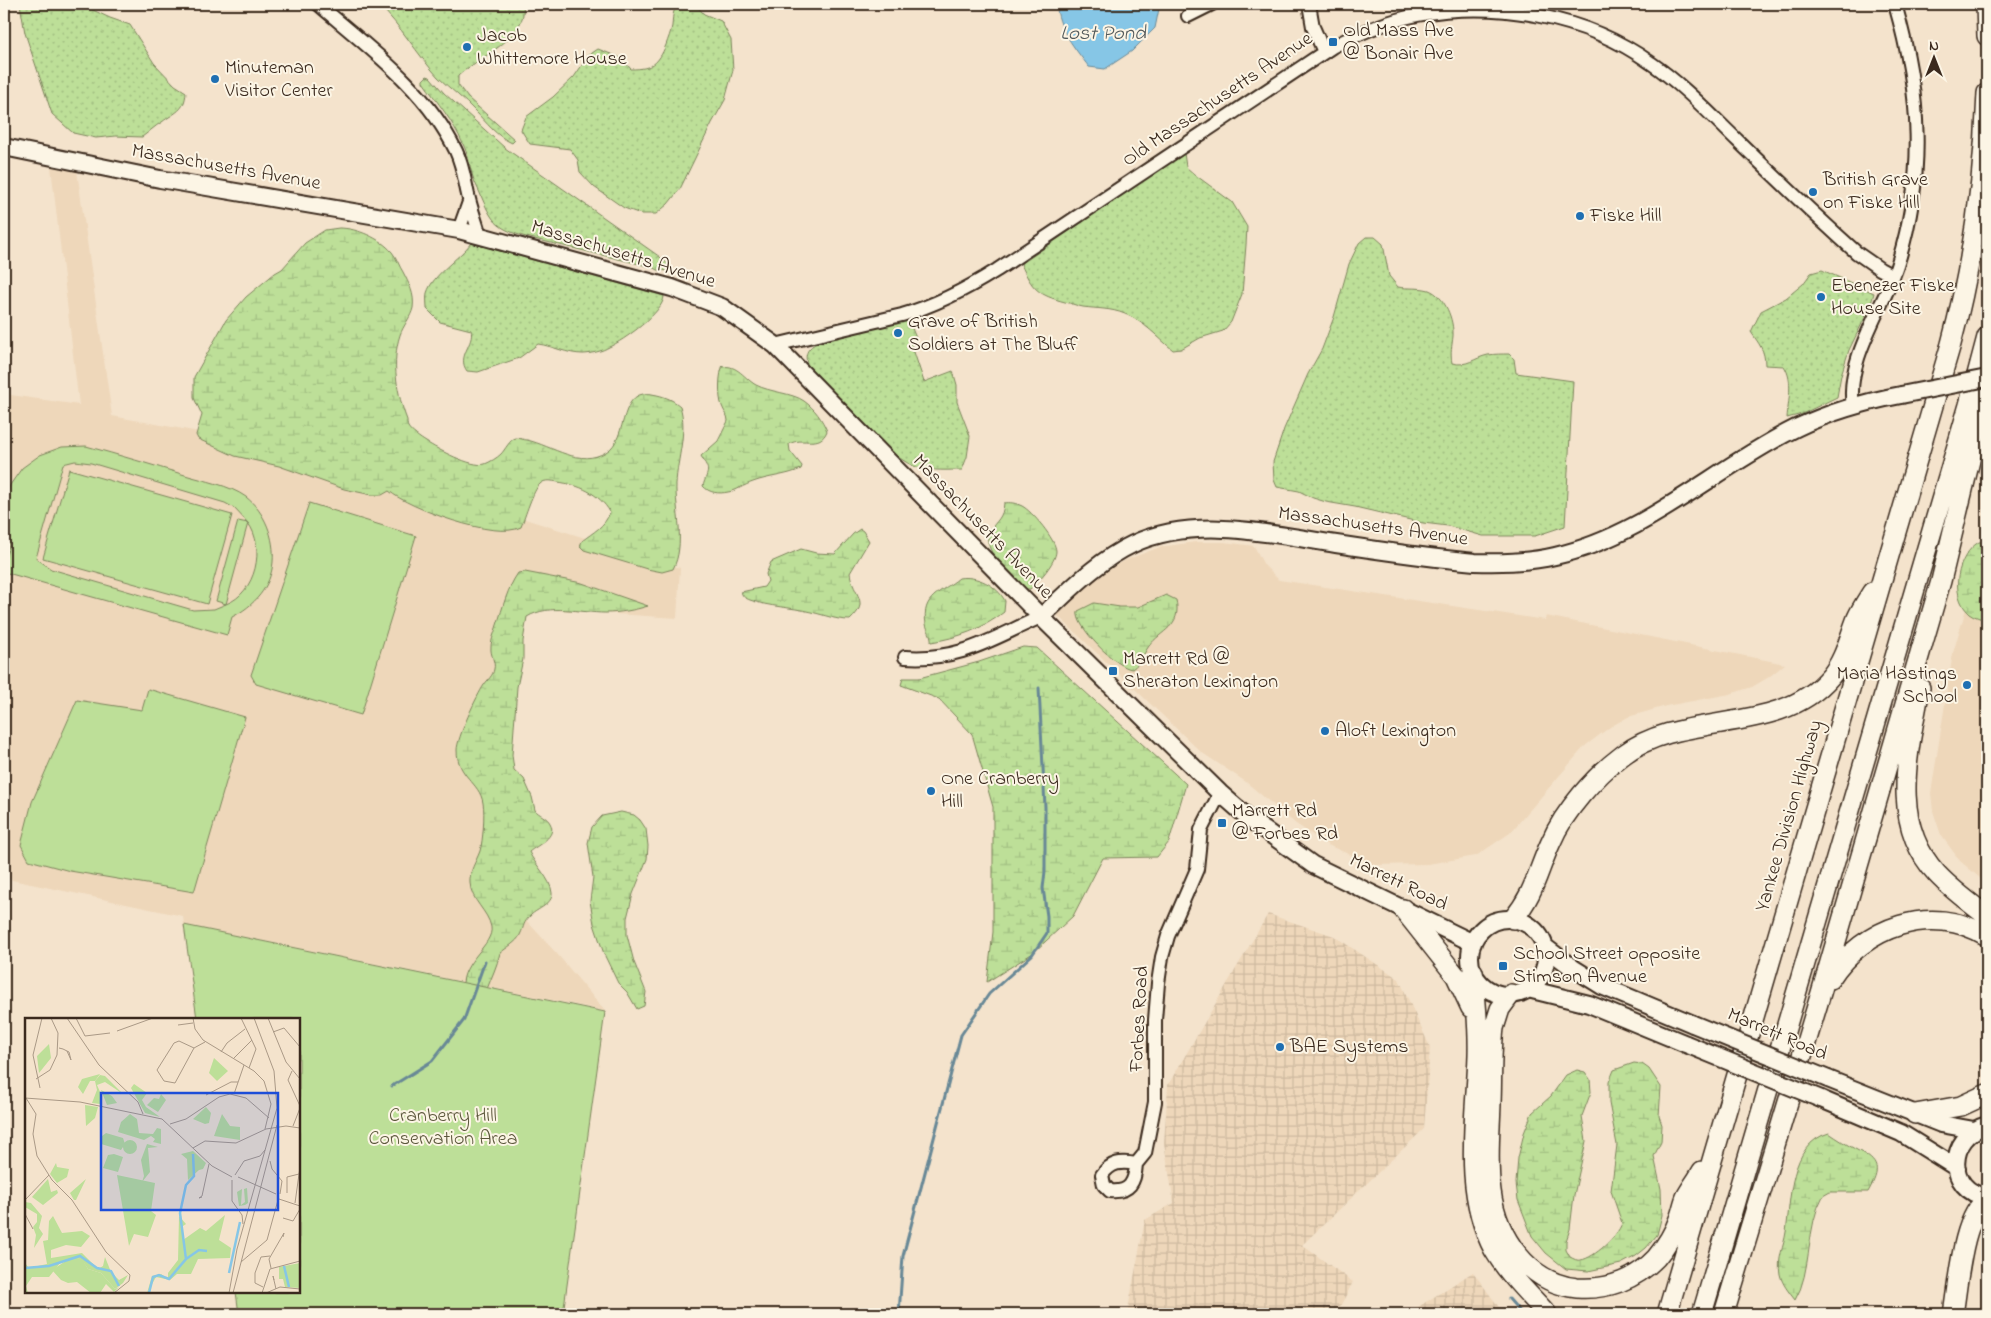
<svg xmlns="http://www.w3.org/2000/svg" width="1991" height="1318" font-family="'Indie Flower',sans-serif">
  <style>
    .built { fill: #eed7ba }
    .industrial { fill: url(#industrial-grid) }
    .grass { fill: url(#grass-dots); stroke: #7c845b }
    .wetland { fill: url(#wetland-marsh); stroke: #7c845b }
    .park { fill: #bddf98; stroke: #7c845b; fill-rule: evenodd }
    .water { fill: #86c6e6; stroke: #688896 }
    .lines { fill: none; stroke-linecap: round; stroke-linejoin: round }
    .stream { stroke: #688896; stroke-width: 3 }
    .minor-casing { stroke: #3b2a1e; stroke-width: 16 }
    .major-casing { stroke: #3b2a1e; stroke-width: 20 }
    .highway-casing { stroke: #3b2a1e; stroke-width: 22 }
    .minor { stroke: #fcf5e5; stroke-width: 12 }
    .major { stroke: #fcf5e5; stroke-width: 16 }
    .highway { stroke: #fcf5e5; stroke-width: 19 }
    .major-bridge-casing { stroke: #3b2a1e; stroke-width: 20; stroke-linecap: butt }
    .major-bridge { stroke: #fcf5e5; stroke-width: 16 }
    .poi-dot { fill: #1f6fb2; stroke: #fcf5e5; stroke-width: 2 }
    .labels { text-anchor: middle; dominant-baseline: central; stroke-width: 4; stroke-linejoin: round; paint-order: stroke }
    .poi-label { font-size: 20px; fill: #3b2a1e; stroke: #fcf5e5; text-anchor: start }
    .street-label { font-size: 20px; fill: #3b2a1e; stroke: #fcf5e5 }
    .park-label { font-size: 20px; fill: #5c573c; stroke: #fcf5e5 }
    .water-label { font-size: 21px; font-style: italic; fill: #52595a; stroke: #fcf5e5 }
    .inset-river { fill: none; stroke: #86c6e6; stroke-width: 2.5 }
    .inset-road { fill: none; stroke: #aa9986; stroke-width: 1 }
    .view { fill: #1d4ed8; fill-opacity: 0.15; stroke: #1d4ed8; stroke-width: 2.5 }
    .inset-edge { fill: none; stroke: #3b2a1e; stroke-width: 2.5 }
  </style>
  <defs>
    <pattern id="industrial-grid" width="8" height="8" patternUnits="userSpaceOnUse" patternTransform="scale(1.25)"><rect width="8" height="8" fill="#eed7ba"/><path d="M0 4h8M4 0v8" fill="none" stroke="#cdb99f"/></pattern>
    <pattern id="grass-dots" width="8" height="8" patternUnits="userSpaceOnUse" patternTransform="scale(1.25)"><rect width="8" height="8" fill="#bddf98"/><path d="M2 2h.1M6 6h.1" fill="none" stroke="#a3c083" stroke-width="1.8" stroke-linecap="round"/></pattern>
    <pattern id="wetland-marsh" width="20" height="14" patternUnits="userSpaceOnUse" patternTransform="scale(1.25)"><rect width="20" height="14" fill="#bddf98"/><path d="M1 5h8M5 5V1M11 12h8M15 12V8" fill="none" stroke="#a3c083"/></pattern>
  </defs>
  <rect width="100%" height="100%" fill="#f4e3cc"/>
  <filter id="ink" filterUnits="userSpaceOnUse"><feTurbulence type="fractalNoise" baseFrequency=".02" numOctaves="2"/><feDisplacementMap in="SourceGraphic" scale="10" xChannelSelector="R" yChannelSelector="G"/><feConvolveMatrix kernelMatrix="1 2 1 2 8 2 1 2 1" color-interpolation-filters="sRGB"/></filter>
  <g filter="url(#ink)">
    <path class="built" d="M51,167l26,4 35,245 208,38 360,114 -3,50 -168,-11 -25,267 74,81 47,56 -421,-86 -1,-9 -171,-36 -8,-5v-481l75,11z
      M1987,537v347l-27,-23 -19,-26 -8,-24 -2,-18 22,-140z
      M1196,542h28l30,4 10,19 15,15 266,40 1,-4 239,48 -16,13 -17,10 -22,7 -64,12 -38,11 -18,10 -25,19 -75,87 -34,23 -48,8 -55,1 -45,-20 -32,-21 -50,-42 -45,-30 -144,-137 34,-33 14,-10 21,-12 34,-13z"/>
    <path class="industrial" d="M1268,914l66,22 65,43 31,68 -6,82 -122,116 51,37 -17,32h-209l18,-94 29,-17 -10,-60 4,-58z
      M1473,1272l31,42h-90l1,-5z"/>
    <path class="grass" d="M20,4h60l30,14 20,7 24,38 21,22 11,7c-1,19 -11,20 -24,30 -7,4 -13,10 -20,15l-26,-1 -20,2 -23,-5 -21,-19 -27,-81z
      M378,4h145c6,34 -45,53 -65,72v9l10,13 47,42 -3,3c-16,-7 -25,-20 -37,-32 -11,-12 -25,-22 -37,-34 -21,-23 -37,-51 -60,-73z
      M678,4h17l9,10 17,7 10,19 2,30 -8,30 -13,23 -32,66 -12,15 -12,10h-15l-17,-6 -30,-21 -14,-15 -2,-12 -8,-11 -40,-5 -9,-14 5,-13 27,-20 21,-20 15,-22 9,-6 23,9 10,11c21,0 27,-5 35,-24 2,-6 5,-13 6,-19 1,-9 0,-14 6,-22z
      M427,76l3,1 14,16 61,55 155,109 10,9 1,5 -14,-1 -5,-3 -126,-30c-27,-8 -33,-13 -44,-39 -3,-8 -8,-16 -10,-24 -3,-11 -4,-20 -9,-30 -10,-23 -26,-42 -40,-62v-2z
      M1184,153l2,14 8,7 38,28 15,25 -1,18 -4,49 -11,28 -8,9 -23,7 -19,11 -8,1c-16,-13 -28,-28 -48,-36 -15,-6 -27,-5 -42,-7 -6,-1 -12,-4 -18,-5 -27,-7 -33,-13 -44,-38z
      M1366,237h9l8,7 6,32 9,11c10,2 20,0 31,3 16,6 25,30 24,46 -1,10 -3,17 -1,27 15,4 22,-5 36,-8 7,-1 14,-1 21,-1l5,5 2,14 57,8 -8,145 -30,10h-52l-35,-10 -25,-3 -68,-16 -29,-5 -13,-4 -14,-7 -22,-4 -3,-7 -1,-18 11,-33 24,-55 14,-25 12,-32 15,-53 10,-21z
      M471,243l193,53c0,16 -41,45 -55,51 -6,4 -19,7 -26,7 -16,0 -30,-8 -45,-10l-19,14 -41,14 -11,-1c-11,-15 8,-27 4,-41l-31,-8 -13,-13c0,-5 -1,-11 0,-16 6,-19 32,-34 44,-50z
      M1822,270l52,23 -4,14 -21,43 -8,25 -4,22 -35,17 -15,4c1,-17 7,-37 -3,-52l-19,-1c0,-15 -6,-21 -14,-33l10,-21 25,-13 17,-14 8,-11z
      M908,319l8,19 -6,2 14,42 29,-11 4,14v17l13,34 -3,21 -5,13c-14,0 -29,1 -42,-2 -30,-6 -89,-76 -111,-99 -5,-12 -4,-20 8,-26z"/>
    <path class="wetland" d="M339,228c18,0 41,10 53,24 5,6 7,14 11,20 6,12 12,22 10,36 -2,9 -10,18 -13,27 -9,27 -3,59 7,85 0,2 0,5 1,7 3,5 13,12 18,15 11,7 46,26 59,22 5,-2 12,-6 16,-10 4,-4 9,-15 15,-16 4,0 8,2 11,2 26,6 53,28 79,12 24,-13 10,-68 51,-57 9,2 16,5 23,11 8,25 -3,53 -4,78 -1,26 10,60 -3,85l-11,3 -15,-3 -63,-19 -4,-4 2,-5c11,-9 23,-14 28,-29 -11,-19 -31,-27 -52,-30 -6,-1 -13,-3 -18,2 -7,6 -15,33 -19,43 -25,14 -112,-19 -132,-36l-7,4h-10l-28,-6 -65,-23 -44,-10 -37,-17 -2,-4 6,-20 -8,-17v-21l32,-57 20,-23 29,-24 7,-4 23,-26 20,-13z
      M723,365v2c14,-3 22,12 33,18 13,7 37,8 48,16 11,8 18,18 23,30 -7,18 -24,5 -38,13l1,7 12,15 -1,3c-16,7 -32,7 -48,13 -9,3 -17,9 -25,10 -9,2 -19,1 -25,-6 5,-17 8,-13 -2,-30l17,-15 10,-20c0,-6 -4,-9 -6,-15 -4,-9 -3,-33 1,-41z
      M1004,503c6,-1 12,0 18,3 10,5 34,34 34,45 0,11 -18,31 -26,38h-7c-11,-11 -44,-41 -33,-58 6,-11 13,-12 14,-28z
      M860,529l3,2 6,10 -19,32c3,23 21,28 0,47 -14,0 -25,-5 -39,-8 -20,-5 -42,-5 -61,-12 -5,-2 -7,-3 -9,-8l23,-5 4,-6 -2,-7 5,-12 30,-13 15,4 19,1 18,-20z
      M1979,542h8v79c-6,-3 -13,-4 -18,-8 -20,-18 -12,-58 10,-71z
      M525,572l57,11 66,23c-13,4 -29,7 -43,7 -24,0 -55,-10 -78,4l-4,24v18l-6,28 -5,68 2,15 10,9 8,18 3,13c4,5 12,7 15,13 8,14 -13,22 -21,29 6,13 22,27 23,41 1,11 -15,16 -21,22 -9,9 -6,10 -11,20 -3,7 -14,13 -20,18 -3,13 -8,23 -13,36l-24,-2c-2,-26 31,-42 28,-60 -3,-16 -20,-26 -21,-44 -1,-12 6,-21 10,-32 3,-10 5,-38 3,-48 -3,-21 -26,-26 -26,-53 0,-12 20,-55 27,-65 4,-6 9,-9 10,-16 2,-7 -4,-14 -3,-22 0,-7 4,-15 6,-22 6,-18 10,-36 21,-52z
      M959,578c17,-3 38,7 46,23l-1,11c-21,17 -47,26 -73,30 1,-7 -4,-12 -5,-18 -5,-28 15,-31 33,-46z
      M1166,595l10,5c6,27 -15,30 -27,46 -6,8 -8,17 -17,23 -15,-1 -58,-43 -54,-58l16,-8 26,4h18z
      M1023,647l14,1 149,136 -17,58 -12,15 -54,1 -30,58 -40,37 -46,29 6,-50v-125l-21,-73 -33,-35 -38,-14 2,-7h16l60,-16z
      M621,812l13,3 6,5 6,9 2,17 -1,13 -14,35 -6,24v17l7,27 12,30 -2,14 -7,3 -10,-17 -9,-9 -14,-29 -10,-30 -4,-23 3,-24 -5,-34 4,-16 10,-11z
      M1634,1063l8,1 7,5 12,18 -2,29 3,9 -1,17 -7,14 7,33 1,26 -5,20 -11,13 -10,8 -15,8 -33,7 -22,-2 -20,-16 -14,-17 -14,-36 -2,-17 2,-25 6,-25 8,-20 19,-17 15,-21 11,-5 8,2 5,7 1,13 -9,24 4,25 -12,54 -4,34 -4,12v9l4,7c4,2 7,4 11,3 13,-2 37,-24 41,-37l-11,-32 6,-46 -8,-42v-21l5,-12z
      M1829,1133c9,6 18,12 28,17 23,12 24,19 11,42h-38l-7,4c-17,29 -11,77 -28,104 -6,-8 -13,-16 -15,-26 -3,-15 4,-28 6,-42 5,-32 3,-88 43,-99z"/>
    <path class="park" d="M86,446c33,9 66,19 99,29 20,6 44,10 61,22 19,15 29,41 27,65 -2,25 -19,44 -41,55l-5,18 -223,-63v-8l5,-19 -5,-17v-22l6,-21 12,-17 18,-13 22,-8zM75,461l16,2 134,40 9,5 14,15 -10,-2 -22,80 10,3 -12,5 -21,1 -142,-41 -15,-11 27,-94zM248,523c18,24 8,70 -22,81z
      M69,469l163,46 -25,89 -164,-46z
      M309,503l107,33 -55,179 -105,-31 -5,-9z
      M148,689l97,28 -51,175 -124,-21 -41,-11 -8,-15 11,-43 45,-102 65,10z
      M184,925l421,87 -42,302h-324l-3,-22h63v-273h-102z"/>
    <path class="water" d="M1057,4h103l-5,24 -23,23 -27,18 -16,-2c-13,-17 -33,-41 -32,-63z"/>
    <g class="lines">
      <path class="stream" d="M392,1086l40,-25 32,-41 21,-59
        M1509,1299l13,15
        M899,1314l4,-58 58,-221 28,-41 43,-39 15,-22v-17l-4,-28 2,-16v-65l-6,-119"/>
      <defs>
        <path id="minor" d="M318,4c51,44 108,85 138,147 8,17 9,34 14,52 3,11 7,22 10,33
          M1309,4l4,23 11,25
          M1188,16l24,-12
          M459,230l10,-28
          M775,345l127,-30c34,-10 65,-26 95,-45l335,-223c27,-14 55,-26 85,-32 78,-15 169,1 234,48 32,22 59,51 87,78 39,38 78,75 119,112l23,16 13,7
          M1853,406c-8,-46 30,-97 44,-140 29,-92 24,-171 -2,-262
          M905,657c57,4 87,-19 136,-40
          M1136,1164c-1,18 -6,29 -26,27l-6,-6 -2,-10c9,-13 19,-14 34,-11l9,-11 10,-51v-82l3,-37 4,-26 6,-21 29,-67 4,-39 19,-37"/>
        <path id="major" d="M4,147l156,32 299,51 213,58 50,19 53,38 266,272 179,176 32,28 61,44 160,78
          M1041,617c29,-27 56,-56 92,-73 63,-29 137,-10 203,0 46,7 93,14 139,18 27,1 54,0 80,-6 90,-20 160,-88 241,-128 34,-16 68,-26 105,-33
          M1470 957a38 38 0 1 1 76 0a38 38 0 1 1-76 0Z
          M1545,947l28,21 29,18 91,38
          M1528,989l61,15 97,40
          M1828,1079l113,45 33,6
          M1821,1099l80,34 56,35
          M1987,1125c-40,11 -42,66 0,72"/>
        <path id="highway" d="M1986,4l1,32
          M1920,688c-11,63 -32,133 17,186 15,16 33,29 50,42
          M1403,909l53,67 15,32
          M1513,919c22,-26 24,-47 38,-77 13,-31 45,-67 72,-87 60,-46 156,-17 208,-79 14,-17 18,-38 26,-58 4,-9 10,-18 15,-26
          M1473,972c3,28 6,56 5,83 -2,65 -16,135 16,195 14,24 35,44 53,64
          M1830,979c33,-52 102,-77 157,-43
          M1511,994l-11,15 -6,19c-3,25 -2,51 -3,76 -1,29 -4,58 0,87 6,46 37,92 86,97 30,2 58,-8 79,-30 10,-12 18,-25 23,-39 3,-7 4,-15 7,-22 5,-9 11,-17 16,-26
          M1915,1114l46,-8 26,-12
          M1667,1314l284,-970c22,-82 33,-166 36,-251
          M1702,1314l267,-909 18,-68
          M1724,1314l97,-321 120,-412 37,-154 2,-31
          M1953,1314c5,-28 9,-99 34,-114"/>
      </defs>
      <use href="#minor" class="minor-casing"/>
      <use href="#major" class="major-casing"/>
      <use href="#highway" class="highway-casing"/>
      <use href="#minor" class="minor"/>
      <use href="#major" class="major"/>
      <use href="#highway" class="highway"/>
      <defs>
        <path id="major-bridge" d="M1901,395l86,-17
          M1693,1024l135,55
          M1686,1044l135,55"/>
      </defs>
      <use href="#major-bridge" class="major-bridge-casing"/>
      <use href="#major-bridge" class="major-bridge"/>
    </g>
  </g>
  <g class="poi-dot">
    <rect x="1328" y="37" width="10" height="10" rx="2.5"/>
    <circle cx="467" cy="47" r="5"/>
    <circle cx="215" cy="79" r="5"/>
    <circle cx="1813" cy="192" r="5"/>
    <circle cx="1580" cy="216" r="5"/>
    <circle cx="1821" cy="297" r="5"/>
    <circle cx="898" cy="333" r="5"/>
    <rect x="1108" y="666" width="10" height="10" rx="2.5"/>
    <circle cx="1967" cy="685" r="5"/>
    <circle cx="1325" cy="731" r="5"/>
    <circle cx="931" cy="791" r="5"/>
    <rect x="1217" y="818" width="10" height="10" rx="2.5"/>
    <rect x="1498" y="961" width="10" height="10" rx="2.5"/>
    <circle cx="1280" cy="1047" r="5"/>
  </g>
  <g class="labels">
    <g class="poi-label">
      <text x="1343" y="31">Old Mass Ave<tspan x="1343" dy="23">@ Bonair Ave</tspan></text>
      <text x="477" y="36">Jacob<tspan x="477" dy="23">Whittemore House</tspan></text>
      <text x="225" y="68">Minuteman<tspan x="225" dy="23">Visitor Center</tspan></text>
      <text x="1823" y="180">British Grave<tspan x="1823" dy="23">on Fiske Hill</tspan></text>
      <text x="1590" y="216">Fiske Hill</text>
      <text x="1831" y="286">Ebenezer Fiske<tspan x="1831" dy="23">House Site</tspan></text>
      <text x="908" y="322">Grave of British<tspan x="908" dy="23">Soldiers at The Bluff</tspan></text>
      <text x="1123" y="659">Marrett Rd @<tspan x="1123" dy="23">Sheraton Lexington</tspan></text>
      <text x="1957" y="674" text-anchor="end">Maria Hastings<tspan x="1957" dy="23">School</tspan></text>
      <text x="1335" y="731">Aloft Lexington</text>
      <text x="941" y="779">One Cranberry<tspan x="941" dy="23">Hill</tspan></text>
      <text x="1232" y="811">Marrett Rd<tspan x="1232" dy="23">@ Forbes Rd</tspan></text>
      <text x="1513" y="954">School Street opposite<tspan x="1513" dy="23">Stimson Avenue</tspan></text>
      <text x="1290" y="1047">BAE Systems</text>
    </g>
    <g class="street-label">
      <text transform="translate(1218 100) rotate(-34)">Old Massachusetts Avenue</text>
      <text transform="translate(226 168) rotate(10)">Massachusetts Avenue</text>
      <text transform="translate(623 255) rotate(17)">Massachusetts Avenue</text>
      <text transform="translate(982 527) rotate(46)">Massachusetts Avenue</text>
      <text transform="translate(1373 527) rotate(8)">Massachusetts Avenue</text>
      <text transform="translate(1790 816) rotate(-74)">Yankee Division Highway</text>
      <text transform="translate(1398 883) rotate(26)">Marrett Road</text>
      <text transform="translate(1140 1019) rotate(-87)">Forbes Road</text>
      <text transform="translate(1777 1035) rotate(23)">Marrett Road</text>
    </g>
    <g class="park-label">
      <text x="443" y="1116">Cranberry Hill<tspan x="443" dy="23">Conservation Area</tspan></text>
    </g>
    <g class="water-label">
      <text x="1103" y="34">Lost Pond</text>
    </g>
  </g>
  <g transform="translate(25 1018)">
    <rect width="275" height="275" fill="#f4e3cc"/>
    <path d="M75,56l-5,7h-5l-7,13 -5,-7 4,-8zM109,66l13,9 -5,7 4,7 14,10 -15,-4 -14,-25zM76,72l11,6 5,7 -10,2zM136,76l5,6 -8,12 -11,-7 7,-7 5,1zM181,89l5,6 -2,10 -4,1 -12,-5zM197,96l8,12 10,1v13l-26,-4z" fill="#bddf98"/>
    <path d="M24,26l2,14 -12,15 -2,-17zM47,239l10,2 6,10 13,4 14,16 4,-2 -5,5 -8,-8 -6,9h-9l-14,-11 -9,1 -7,-3 -9,-10z" fill="#bddf98"/>
    <path d="M75,57l5,1 18,18 -18,-12 -8,3 4,9 -1,10 -8,-1 5,-13 -2,-9zM60,87l13,2 -3,11 -9,8zM105,96l7,5 2,14 14,1 4,-6 4,1v15l-8,-2 2,-3 -4,-3 -7,4 -26,-8 3,-10zM122,126l11,3 -10,1 2,24 -8,10 2,-6 -3,-16zM168,133l13,12 -3,6 -4,1 -11,10 -1,-21 -6,-5zM31,145l1,4 12,2 -2,8 -10,6 -7,-9zM23,161l3,13 6,-2 1,3 -15,12 -11,-8zM61,161l-10,21h-2l-4,-7zM222,170l1,15 -3,2 -6,1 -2,-14 5,-3 -1,16 4,-3 -1,-13zM0,184l6,1 11,13 -3,12 4,6 -9,14 2,-13 -3,-8 4,-5v-8l-12,-7zM200,197l-6,25 12,8 -1,10 -32,1 -7,15h-14l-7,6 -14,-3 -9,16 5,-17 9,-2 7,5v-6l10,-13 1,-44 7,8 -3,2v14l17,-12 6,3zM28,198l9,17 20,-2 8,5 -9,11 -15,-2 -15,5v8l31,-5 16,16 5,-3 2,-9 6,15 8,8 9,-5 -5,8 -8,6 -14,-16 -13,-4 -6,-9 -8,-3 -14,6 -11,14h-17l-6,9 2,7h-3v-30l4,5 18,-4 -4,-23 5,-1 1,-19z" fill="#bddf98"/>
    <path d="M189,40l14,13 -11,10 -8,-8zM81,115l17,5 2,6 -4,6 -20,-6 1,-8zM98 129a7 7 0 1 1 14 0a7 7 0 1 1-14 0ZM89,136l9,3 -5,15 -15,-4 5,-13zM92,157l38,8 -4,28 5,4 -8,22 -14,-3 -5,12zM275,245v25l-15,-1 -2,-8h-4v-12z" fill="#bddf98"/>
    <path class="inset-river" d="M161,241l13,-9 8,1M259,248l5,21M0,250l24,-2 31,-10 17,12 14,3 8,15M204,255l11,-51M124,275l4,-16 6,-2 10,4 17,-20 -6,-46 6,-28 8,-9 -1,-22"/>
    <path class="inset-road" d="M42,0l32,47 39,37 5,12M51,0l9,18 25,-3M168,0l2,11 8,11 51,31 10,10 7,23 -6,25M216,0l15,31 -7,19M243,0l18,44 14,17M153,7l15,-2M92,13l36,-13M248,14l11,-4 16,19M34,30l4,1 6,3 2,8 -4,-9M169,30l-15,-7 -5,2 -17,27 7,11 11,2 19,-35 11,-6M196,34l6,-9 18,-14M208,41l19,-19M267,53l-4,9 12,26M11,61l14,-9 7,-15 1,-22 -7,-15M15,70l-7,-33 9,-37M209,76l10,-29M181,77l25,-13h7M0,80l55,4 82,17 50,47 20,11M1,80l10,16 -3,20 4,22 15,24 20,20 34,52 24,23 -1,6 -15,12M145,106l16,-5 33,-22 11,-3 16,4 23,20M268,108l7,-18M168,130l12,-7 31,2 30,-14 20,-3 14,2M245,143l2,8 10,12 -2,13M210,157l9,-14 16,-5 5,-6M213,159l38,17M207,162v21l10,14 1,9M262,175v-16l12,-3M177,179l-3,1 3,-2 7,-32M254,181l21,7M0,182l24,-25M270,185l5,-36M0,196l8,15M258,200l10,3 7,-12M216,244l26,-22 11,-40M246,250l-2,-9 15,-26 -1,4M249,262l-1,-4 3,13M238,269l-8,-4v-10l6,-16 9,-1M204,275l8,-44 40,-141 -3,-37 -20,-53M208,275l44,-168M237,275l8,-24 30,-8M241,275l14,-6 20,2"/>
    <path class="view" d="M76,75h177v117h-177z"/>
    <rect width="275" height="275" class="inset-edge"/>
  </g>
  <rect width="1991" height="1318" fill="none" stroke="#fcf5e5" stroke-width="20"/>
  <rect x="10" y="10" width="1971" height="1298" fill="none" stroke="#3b2a1e" stroke-width="2" filter="url(#ink)"/>
  <g transform="translate(1934 58)" stroke="#fcf5e5" stroke-width="4" paint-order="stroke">
  <path d="M0-4L9 19L0 12L-9 19Z" fill="#3b2a1e"/>
  <text y="-8" font-size="14" font-weight="bold" text-anchor="middle" fill="#3b2a1e">N</text>
  </g>
</svg>
